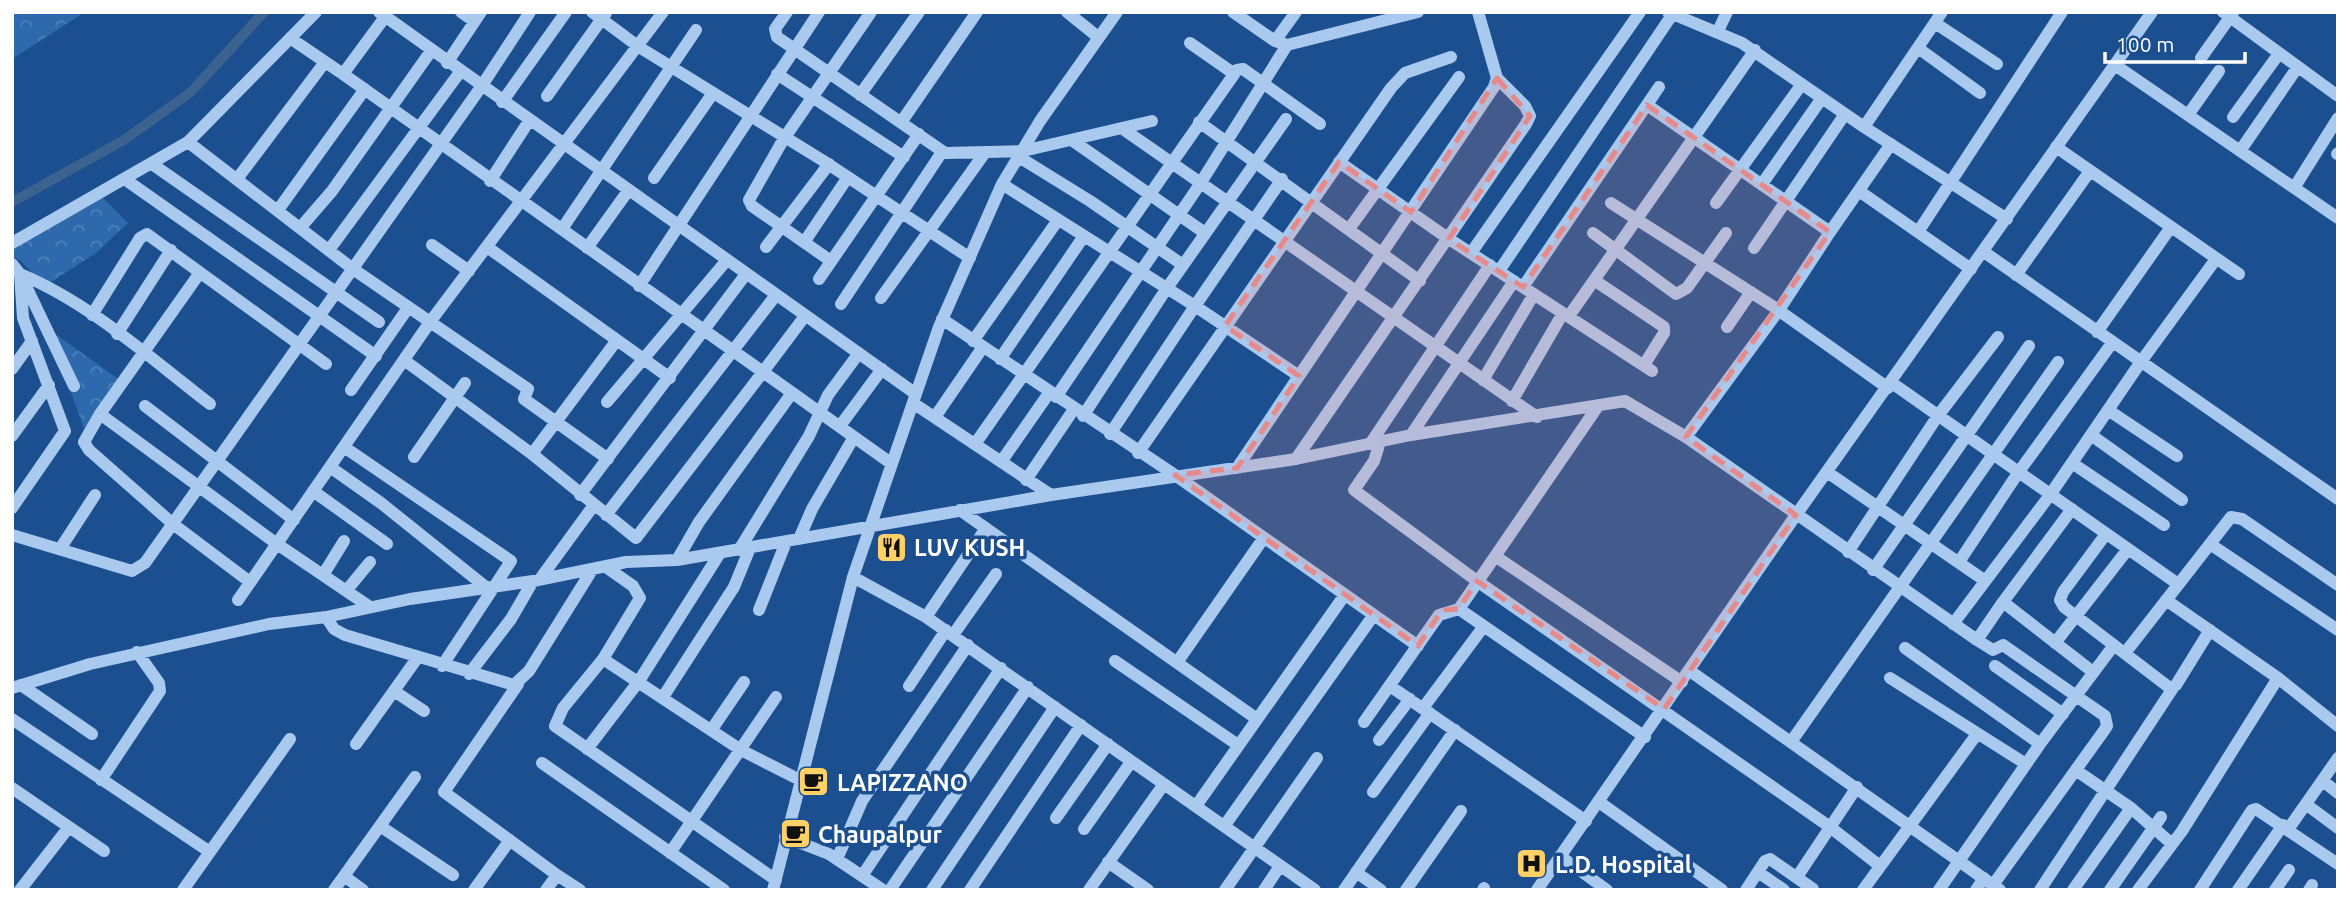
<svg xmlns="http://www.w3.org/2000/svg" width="2350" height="902" font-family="Ubuntu,sans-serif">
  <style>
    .forest { fill: url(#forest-crowns) }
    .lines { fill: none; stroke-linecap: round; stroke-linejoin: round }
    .canal { stroke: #3c6290; stroke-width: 10 }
    .minor { stroke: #a9c9ee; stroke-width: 12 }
    .marked { fill: #e88989; fill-opacity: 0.2; stroke: #e88989; stroke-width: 5; stroke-dasharray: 14 9; stroke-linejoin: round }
    .labels { text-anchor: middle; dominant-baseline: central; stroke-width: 7; stroke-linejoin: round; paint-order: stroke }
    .poi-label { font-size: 23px; font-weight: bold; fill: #fff; stroke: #1b4f8f; text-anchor: start }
  </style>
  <defs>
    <pattern id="forest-crowns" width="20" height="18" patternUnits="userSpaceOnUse" patternTransform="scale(1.75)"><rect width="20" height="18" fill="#2e69ad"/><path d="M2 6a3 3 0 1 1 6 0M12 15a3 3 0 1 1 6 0" fill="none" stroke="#4d80b9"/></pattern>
  </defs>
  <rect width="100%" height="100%" fill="#1b4f8f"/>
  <path class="forest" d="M12,12h73l-73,47z
    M102,197l26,26 -32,30 -51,33 -25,-26 -8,-3v-11z
    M48,329l75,53 -38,49z"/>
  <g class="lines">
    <path class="canal" d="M12,202l112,-62 67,-48 73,-80"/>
    <path class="minor" d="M379,12l537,382
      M461,12l13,9
      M592,12l47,35 183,113 148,98
      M787,12l-12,17 2,8 168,116 78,-2 129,-30
      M1067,12l31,25
      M1233,12l42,29 12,4 131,-33
      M1668,12l74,31 122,84 143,92
      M2223,12l115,84
      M385,17l-42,57 420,298 42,-56
      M1935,23l62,41
      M1718,31l9,-19
      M290,38l53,36
      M1275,41l21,-29
      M1190,43l43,30
      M1918,48l62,45
      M2201,58l32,-45
      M447,63l34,-51
      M2115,65l223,153
      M777,74l127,83
      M860,95l59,-83
      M547,96l59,-83
      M502,102l64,-90
      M1647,105l183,127 -51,78 -93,127
      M2188,115l31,-44
      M2233,117l45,-62
      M902,121l75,-109
      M1199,122l221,159
      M1864,127l78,-115
      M1123,129l414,288
      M1073,141l132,92
      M188,142l165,127 175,120 -4,10 84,60
      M2056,147l183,127
      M2240,151l57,-83
      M2337,154l1,-1
      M1019,157l71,44 93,64
      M1339,162l110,77 203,132
      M152,164l227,158
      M654,178l59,-85
      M237,179l88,-117
      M126,180l250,176
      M490,181l39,-60
      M1002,184l193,122 87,-127
      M1762,184l60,-86
      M2294,188l44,-70
      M1859,191l112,78
      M1611,203l163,104 114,81
      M1716,203l86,-119
      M278,210l87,-121
      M300,228l32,-37 99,-140
      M562,229l134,-199
      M1349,229l110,-152
      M1830,232l61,-88
      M1918,232l144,-220
      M1593,233l83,61 11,-6 39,-55
      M805,241l43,-64
      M12,243l176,-101 128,-130
      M432,245l37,26
      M487,247l183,131
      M766,247l63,-83
      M587,248l41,-57
      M1754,248l91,-134
      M329,250l131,-178
      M1984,252l354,247
      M1471,253l169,-241
      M831,261l-79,-55 -3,-6 34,-60 88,-128
      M12,264l8,10 3,44 42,113 -53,77
      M1499,271l173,-256
      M20,274c70,29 130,84 190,130
      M199,274l-99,140 -16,28 5,8 84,74 77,58
      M2016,275l74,-104
      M819,279l100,-145
      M23,280l51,106
      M1594,280l70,47v6l-20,32
      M639,286l180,-274
      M1523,287l136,-200
      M881,298l103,-144
      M841,304l101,-152
      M92,315l48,-77 7,-4 179,130
      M1569,316l186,-266
      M942,319l233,156 243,171
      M1727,327l24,-35
      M2097,332l74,-105
      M117,334l54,-84
      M973,341l85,-121
      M1000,359l84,-123
      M404,360l128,94 104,84 127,-166 129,92
      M12,369l20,-28
      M1483,380l51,-86
      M1892,383l286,201
      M351,390l57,-82
      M1056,397l144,-213 87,-139
      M1512,401l51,-88
      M607,402l120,-142
      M913,403l138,92
      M145,406l149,114
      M2108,410l69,46
      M100,414l177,130 93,63
      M1083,416l84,-128 119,-169
      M935,417l48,-70
      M840,426l42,-57
      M1110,434l85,-128 104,70
      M1411,435l103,-154
      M2091,435l91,65
      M12,436l37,-51
      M1380,442l-6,19 -20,29 123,91 353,246 50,39
      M975,444l262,-374 6,-1 77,55
      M1370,444l120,-179
      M344,447l167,114 -69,105
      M1138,453l253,-365 14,-15 46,-16
      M532,454l85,-114
      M414,457l51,-74
      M1296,459l230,-335 4,-8 -5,-10 -28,-28
      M1001,462l48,-69
      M2072,463l92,62
      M330,467l51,36 106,85
      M1237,468l257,-381 3,-9 -19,-66
      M1827,472l157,108
      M1026,480l48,-71
      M313,491l74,53
      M580,495l166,-221
      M2072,509l-69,93 90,70
      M960,510l297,209
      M606,515l170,-220
      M2106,534l-43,58 -3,8 4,7 106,81 6,-3 34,-55
      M12,535l120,36 13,-8 336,-476 49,-75
      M799,539l13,-30 42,-72
      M2210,544l128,86
      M60,549l35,-54
      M739,550l70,-114 19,-41 31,-42
      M1848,552l89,-135 61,-80
      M1495,556l187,126
      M677,560l22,-38 93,-129
      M1959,562l59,-89 94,-130
      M606,567l27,19 7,12 -37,61 -40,49 -8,18 221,154
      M1873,570l156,-224
      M323,575l21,-34
      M853,577l73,40 389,273
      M540,579l54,-74
      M346,591l24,-29
      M238,600l192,-278 233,-310
      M2166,600l112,78 60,48
      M1459,609l186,128
      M759,610l27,-68
      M326,617l8,12 11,6 169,50 15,-14 63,-101
      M926,617l60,-89
      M1953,624l97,-129 90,-132 76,-104
      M953,635l43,-61
      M1977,640l26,-38
      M2055,643l73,-94
      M1905,648l135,96
      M2125,653l106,-136 11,2 96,66
      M603,659l138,91 59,30
      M1115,661l123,84
      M1178,661l85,-122
      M1995,666l68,48
      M1690,671l310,219
      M469,674l42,-55 22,-38
      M1890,678l136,86
      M518,684l-74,108 113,83
      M21,685l71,49
      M909,686l37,-56
      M1390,686l196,135
      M12,688l78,-24 179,-40 57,-7 84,-18 123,-18 93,-19 51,-2 374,-65 245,-36 115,-24 214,-34 61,36 291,203 16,10 10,-5 102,71 2,10 -4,6 -110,153
      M394,691l30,20
      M663,697l71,-110 16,-39
      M1423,708l61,-82
      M12,719l198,133
      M1364,722l75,-107 20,-6 139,-203
      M712,729l32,-47
      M1379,740l31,-41
      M1791,742l267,-380
      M356,744l62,-87
      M587,749l52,-68 81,-128
      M542,763l182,127
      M2077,771l54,37 41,36
      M101,780l59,-89 -1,-8 -22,-31
      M2323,781l15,12
      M12,788l92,63
      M1373,792l57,-79
      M1599,802l123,88
      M2307,805l31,23
      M1196,806l148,-210
      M1056,818l52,-74
      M1225,825l148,-209
      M380,826l73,49
      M2289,828l49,-70
      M1084,829l47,-67
      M785,837l44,17 54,36
      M670,853l106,-156
      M1560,856l47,34
      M837,859l25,-58 106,-156
      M1108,862l40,28
      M1356,872l25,18
      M1758,872l26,18
      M344,876l19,14
      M862,876l139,-208
      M1797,877l60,-90
      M20,890l49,-63
      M183,890l107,-151
      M334,890l81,-113
      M474,890l36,-50
      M546,890l11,-15 23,15
      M773,890l80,-313 86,-250 63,-143 38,-63 77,-109
      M890,890l138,-203
      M932,890l123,-183
      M970,890l111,-165
      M1089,890l75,-106
      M1225,890l92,-132
      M1264,890l16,-24
      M1344,890l111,-160
      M1406,890l55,-79
      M1483,890l1,-2
      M1537,890l259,-375 356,-503
      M1746,890l19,-29 5,-2 43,30
      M1863,890l114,-156
      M1939,890l101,-146 74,-99
      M1976,890l8,-12
      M2040,890l133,-202
      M2073,890l58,-82
      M2110,890l51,-73
      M2138,890l44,-59 96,-153
      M2200,890l52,-80 4,-1 82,55
      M2238,890l45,-65
      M2275,890l14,-20
      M2309,890l3,-5"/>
  </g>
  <path class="marked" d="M1497,78l33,38 -81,123 74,48 124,-182 183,127 -144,205 110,78 -132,194 -187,-128 -18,28 -17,1 -24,36 -243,-171 62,-7 62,-92 -74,-50 114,-164 72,50z"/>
  <defs>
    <symbol id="restaurant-square" viewBox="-11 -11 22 22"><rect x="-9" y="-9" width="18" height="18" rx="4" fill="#ffd166" stroke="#1b4f8f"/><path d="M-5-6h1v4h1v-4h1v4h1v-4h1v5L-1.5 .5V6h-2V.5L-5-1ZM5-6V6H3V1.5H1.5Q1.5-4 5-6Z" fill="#111"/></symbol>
    <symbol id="cafe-square" viewBox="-11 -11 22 22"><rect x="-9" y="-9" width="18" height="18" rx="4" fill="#ffd166" stroke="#1b4f8f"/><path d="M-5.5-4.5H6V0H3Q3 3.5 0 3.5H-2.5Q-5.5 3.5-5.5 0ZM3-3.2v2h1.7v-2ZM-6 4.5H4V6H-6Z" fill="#111"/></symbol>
    <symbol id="hospital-square" viewBox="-11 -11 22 22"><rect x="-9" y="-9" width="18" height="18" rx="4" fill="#ffd166" stroke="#1b4f8f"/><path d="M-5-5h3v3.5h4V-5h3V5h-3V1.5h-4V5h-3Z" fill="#111"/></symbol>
  </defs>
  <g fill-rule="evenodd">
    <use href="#restaurant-square" x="874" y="530" width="35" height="35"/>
    <use href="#cafe-square" x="796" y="764" width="35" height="35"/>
    <use href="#cafe-square" x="778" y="816" width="35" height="35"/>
    <use href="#hospital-square" x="1514" y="846" width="35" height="35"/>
  </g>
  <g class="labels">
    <g class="poi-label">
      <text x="914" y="547">LUV KUSH</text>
      <text x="837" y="782">LAPIZZANO</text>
      <text x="818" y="834">Chaupalpur</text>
      <text x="1555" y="864">L.D. Hospital</text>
    </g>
  </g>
  <rect width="2350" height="902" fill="none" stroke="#ffffff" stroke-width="28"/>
  <path d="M2105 52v10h140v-10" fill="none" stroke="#ffffff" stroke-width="3.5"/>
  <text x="2116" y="52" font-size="21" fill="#ffffff" stroke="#1b4f8f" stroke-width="5" paint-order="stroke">100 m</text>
</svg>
